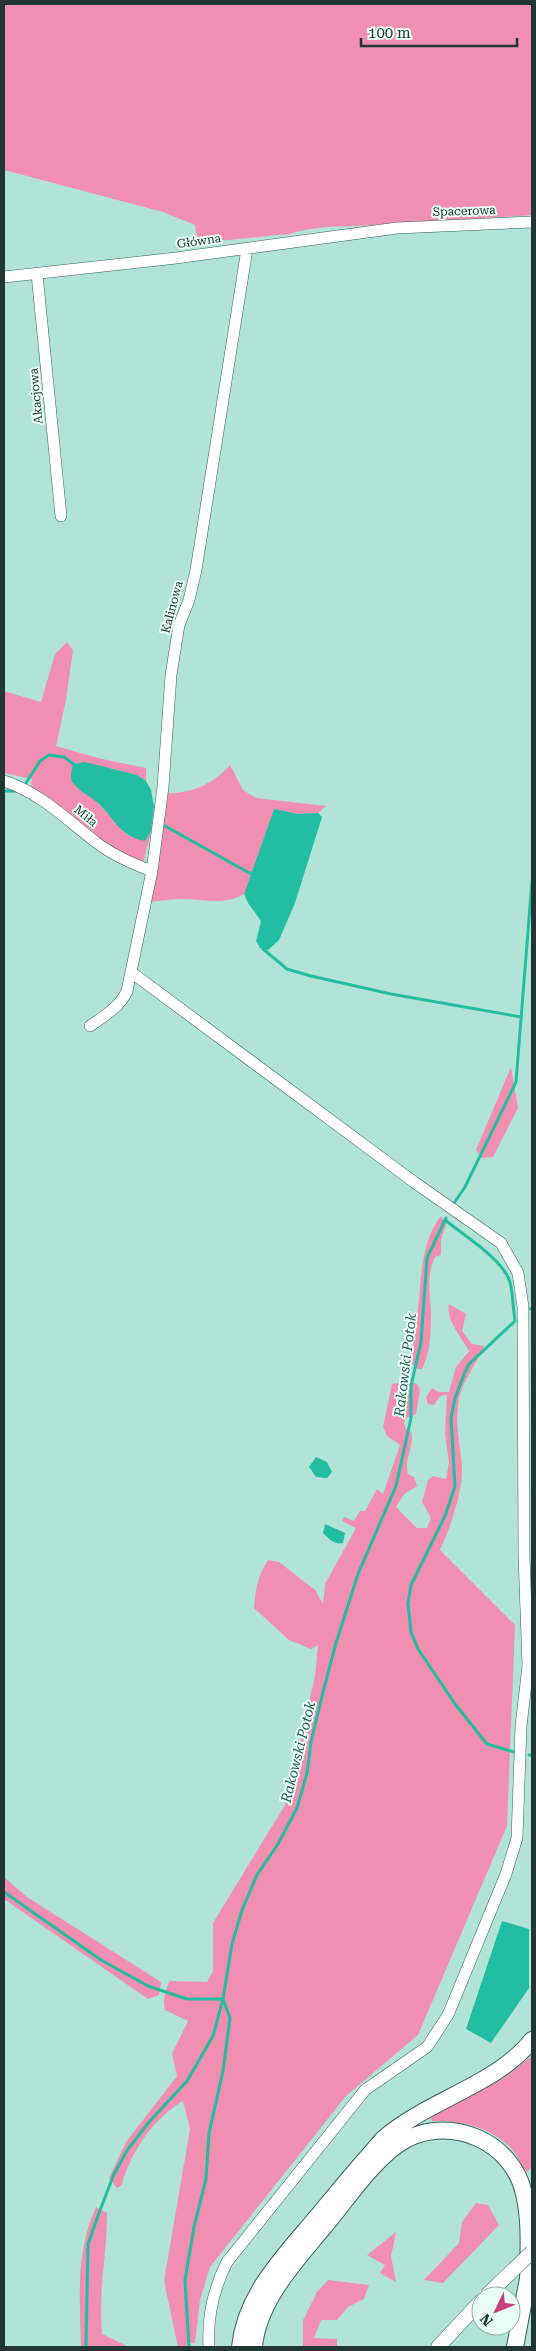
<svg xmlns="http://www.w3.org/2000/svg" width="536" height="2351" font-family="'Roboto Serif',serif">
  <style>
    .green { fill: #f18fb2 }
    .water { fill: #22bda3 }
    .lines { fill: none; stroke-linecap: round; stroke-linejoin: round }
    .stream { stroke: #22bda3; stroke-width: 3 }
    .minor-casing { stroke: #326358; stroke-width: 12 }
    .major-casing { stroke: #326358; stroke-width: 15 }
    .highway-casing { stroke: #326358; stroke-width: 18 }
    .minor { stroke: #fff; stroke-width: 11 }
    .major { stroke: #fff; stroke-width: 14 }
    .highway { stroke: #fff; stroke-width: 16 }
    .major-bridge-casing { stroke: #326358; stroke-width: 15; stroke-linecap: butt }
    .major-bridge { stroke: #fff; stroke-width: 14 }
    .labels { text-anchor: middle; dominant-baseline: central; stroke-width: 4; stroke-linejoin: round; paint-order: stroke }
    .street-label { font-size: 12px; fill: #223732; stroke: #eafef8 }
    .water-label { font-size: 14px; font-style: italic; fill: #245c51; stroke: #eafef8 }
  </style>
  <rect width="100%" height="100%" fill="#b1e4d7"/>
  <path class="green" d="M4,4h528v211l-176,11c-22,0 -45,1 -67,8l-91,9 -3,-18 -32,-13 -159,-42z
    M67,642l6,8 -7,50 -10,46 46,13 44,9v13l-9,-6 -34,-8 -6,35 29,32 19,7 6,-9 -8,31c-34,-11 -82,-55 -112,-77l1,-7 -28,-6v-82l37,11 14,-48z
    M230,765l13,25 13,8 70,8 -8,7 -20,1 -24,-5 -30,85c-21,12 -39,5 -63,5 -10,0 -21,2 -32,3l19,-109c24,1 46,-10 62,-28z
    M511,1067l7,41 -25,49 -11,1 -6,-8z
    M441,1216l5,9 -5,15v15l-6,2c-9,19 -5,35 -4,54 0,20 0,40 -9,58h-4l-7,-6v-5c1,-14 4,-28 6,-42 5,-33 2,-72 24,-100z
    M449,1304l17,10 -4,17 10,13 12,2c-9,21 -24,38 -26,60 -3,21 3,42 4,62 1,23 -12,61 -22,82l75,75 -8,201 -89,209 -72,61 -136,171 -10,33 -5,43 -8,-1 -1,5h-8l-14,-66 26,-152 -7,-28c-29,17 -53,51 -61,84l-5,3 -8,-10 17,-36 51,-66 -5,-22 16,-33 -23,-11c-2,-10 -1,-19 5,-29l37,1 6,-11v-48l72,-118 30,-129 3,-31 -7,4 -22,-9 -35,-32c1,-17 4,-33 14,-48l11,2 36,28 8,14 2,-20 31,-56 -14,-7 2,-4 10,4 6,-10h5l12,-22 6,5 17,-49 -13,-9 -4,-9 9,-43 14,-3 11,3 3,6 -4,24 -10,4 -2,5 2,6 5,3c5,12 -8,26 -3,42l6,3 3,9 -13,8 -8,13 21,21h10l4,-10 -9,-16 6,-22 5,-4 13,3 3,-16 -4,-29 2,-39 -7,1 -6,9 -6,-1 -2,-7 6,-9 6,4h11l7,-25 13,-16c-7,-13 -24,-32 -20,-47z
    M4,1877l23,20 131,83 3,3 -2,12 -11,4 -144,-100z
    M532,2056v111l-5,5c-7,-6 -9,-16 -15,-23 -21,-22 -51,-29 -80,-28l-5,-6 75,-36z
    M476,2203l12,2 11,20 -56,58 -19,-3 35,-37 3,-21z
    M96,2207l11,6c0,42 -9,79 -5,121l27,13h-48c-1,-50 -6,-93 15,-140z
    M396,2232l-5,24 5,26 -16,-9 5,-8 -18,-10z
    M328,2280l41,5 -5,14 -16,8 -11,13h-16l-7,18 23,1v8h-34v-27l14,-28z"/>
  <path class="water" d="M85,762l52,13 9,6 5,9 3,16 -3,26 -6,9c-26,-5 -30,-22 -47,-38 -8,-7 -19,-12 -25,-20 -4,-6 -1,-13 0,-19z
    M274,809l24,5 20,-1 4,4 -27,86 -16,37 -11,10 -8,-2 -4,-7 5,-20 -13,-18 -4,-9z
    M316,1457l11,5 5,10 -5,6 -11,-1 -7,-10z
    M325,1524l20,9 -2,10c-8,2 -14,-4 -20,-10z
    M502,1921l27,8v59l-38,55 -25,-14z"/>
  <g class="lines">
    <path class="stream" d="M26,783l14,-22 9,-6 15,2 12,9
      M4,791h14
      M165,826l88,49
      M264,945l-1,4 24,20 24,7 80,18 130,23
      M452,1206l13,-19 51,-105 16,-201
      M445,1220c18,15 58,39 65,62 3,12 3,26 5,39l-46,43 -4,8 -10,26 -4,20 4,68 -10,30 -34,69 -3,18 3,29 7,17 37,55 32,40 27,8
      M530,1309l2,-1
      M529,1755h3
      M4,1892l97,68 47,26 39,13h36l7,19 -7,53 -14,62 -3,46 -12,48 -9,53 4,67
      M86,2347l2,-103 11,-31 15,-39 14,-25 22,-28 37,-40 26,-45 10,-37 9,-55 10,-34 15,-35 21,-31 19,-36 10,-35 4,-31 12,-50 13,-49 22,-69 38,-88 15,-68v-32l10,-44 6,-84 19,-40"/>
    <defs>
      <path id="minor" d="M37,274l24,242
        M4,277l172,-19 221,-30 135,-6
        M4,781c37,12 63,39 93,62 17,13 36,21 55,28
        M131,972l283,210 87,61 17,30 5,34 1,248 4,111 -7,60 -4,112 -11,36 -58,141 -21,32 -62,43 -138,172c-14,28 -20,54 -18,85
        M90,1026c14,-10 30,-19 37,-35l25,-120 11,-84 8,-112 8,-50 10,-25 7,-30 51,-321"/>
      <path id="major" d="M438,2347l43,-46"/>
      <path id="highway" d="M240,2347c5,-52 44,-91 76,-129 22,-27 44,-53 67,-79 44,-39 114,-54 149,-99
        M254,2347c4,-46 41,-85 70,-120 23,-27 51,-71 83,-88 46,-23 106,3 117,55 7,29 4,61 4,91
        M515,2347l14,-74"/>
    </defs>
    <use href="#minor" class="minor-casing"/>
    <use href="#major" class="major-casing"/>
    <use href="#highway" class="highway-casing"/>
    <use href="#minor" class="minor"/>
    <use href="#major" class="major"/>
    <use href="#highway" class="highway"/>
    <defs>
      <path id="major-bridge" d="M486,2296l46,-44"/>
    </defs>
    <use href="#major-bridge" class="major-bridge-casing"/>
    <use href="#major-bridge" class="major-bridge"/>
  </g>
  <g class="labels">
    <g class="street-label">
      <text transform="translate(464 211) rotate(-2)">Spacerowa</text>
      <text transform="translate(199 241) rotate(-8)">Główna</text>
      <text transform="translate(36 396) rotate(-95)">Akacjowa</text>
      <text transform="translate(172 607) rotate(-75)">Kalinowa</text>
      <text transform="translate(86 816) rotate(39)">Miła</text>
    </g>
    <g class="water-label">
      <text transform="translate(405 1365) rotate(-83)">Rakowski Potok</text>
      <text transform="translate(298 1752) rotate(-76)">Rakowski Potok</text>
    </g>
  </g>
  <rect width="536" height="2351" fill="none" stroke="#223732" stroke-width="10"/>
  <g transform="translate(496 2311) rotate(227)"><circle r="24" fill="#eafef8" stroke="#9aaea9"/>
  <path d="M0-4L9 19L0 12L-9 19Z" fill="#c83f7b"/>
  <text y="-8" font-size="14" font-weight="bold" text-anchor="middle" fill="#223732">N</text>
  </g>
  <path d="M361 38v8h156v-8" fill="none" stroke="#223732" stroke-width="2.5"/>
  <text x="368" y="38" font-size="15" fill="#223732" stroke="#eafef8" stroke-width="4" paint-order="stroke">100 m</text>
</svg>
